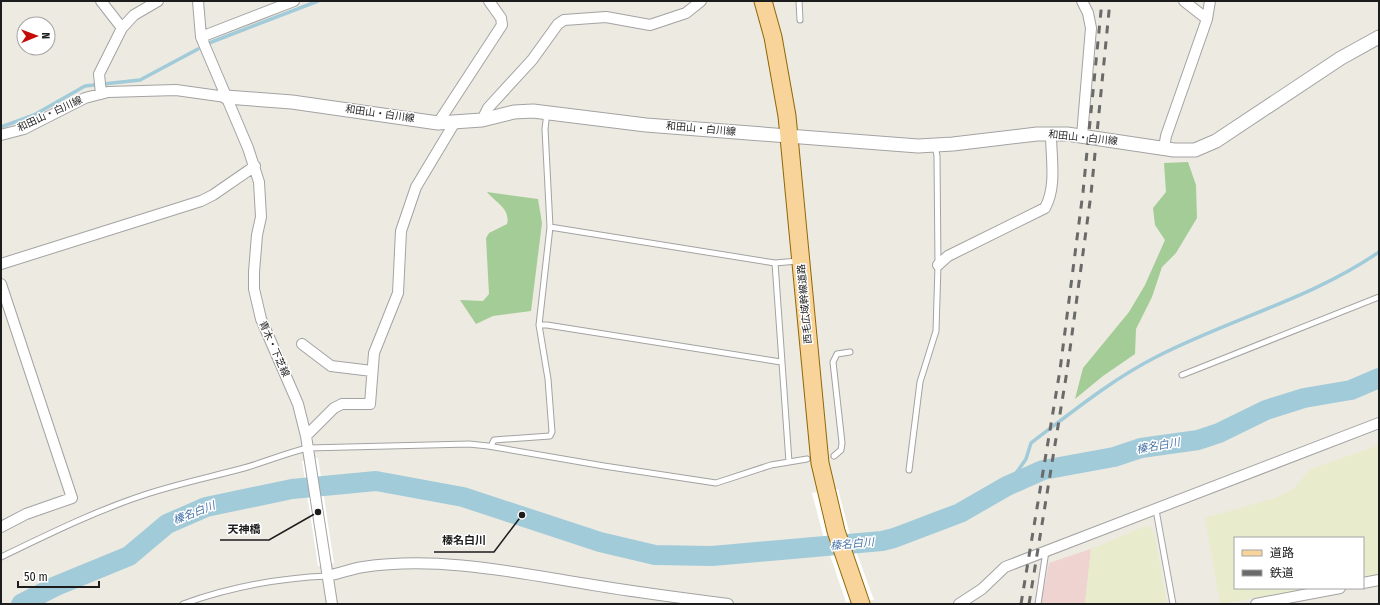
<svg xmlns="http://www.w3.org/2000/svg" width="1380" height="605" font-family="'Fira Sans Condensed','Noto Sans JP',sans-serif">
  <style>
    .commercial { fill: #eed3d0 }
    .farmland { fill: #e8eccd }
    .forest { fill: #a4cc97 }
    .pier { fill: #fff }
    .lines { fill: none; stroke-linecap: round; stroke-linejoin: round }
    .stream { stroke: #a2cbda; stroke-width: 3.5 }
    .river { stroke: #a2cbda; stroke-width: 20 }
    .service-casing { stroke: #a3a3a3; stroke-width: 7 }
    .minor-casing { stroke: #a3a3a3; stroke-width: 12 }
    .tertiary-casing { stroke: #a3a3a3; stroke-width: 15 }
    .primary-casing { stroke: #906704; stroke-width: 19 }
    .service { stroke: #fff; stroke-width: 5 }
    .minor { stroke: #fff; stroke-width: 10 }
    .tertiary { stroke: #fff; stroke-width: 13 }
    .primary { stroke: #f9d49a; stroke-width: 17 }
    .rail { stroke: #6a6a6a; stroke-width: 3; stroke-dasharray: 8 8; stroke-linecap: butt }
    .labels { text-anchor: middle; dominant-baseline: central; stroke-width: 3; stroke-linejoin: round; paint-order: stroke }
    .street-label { font-size: 10px; fill: #1c1c1c; stroke: #fff }
    .water-label { font-size: 11px; font-style: italic; fill: #4b76a8; stroke: #fff }
    .leader { fill: none; stroke: #1c1c1c; stroke-width: 1.5 }
    .callout-dot { fill: #1c1c1c; stroke: #fff; stroke-width: 1.5 }
    .callout-label { font-size: 11px; text-anchor: middle; font-weight: bold; fill: #1c1c1c; stroke: #fff; stroke-width: 3; stroke-linejoin: round; paint-order: stroke }
  </style>
  <rect width="100%" height="100%" fill="#edeae1"/>
  <path class="commercial" d="M1091,549l-6,55h-44l8,-41z"/>
  <path class="farmland" d="M1379,445v130l-16,3v-40h-128v50h76l-91,16 -15,-86 70,-20 18,-9 18,-20z
    M1148,525l6,7 13,72h-82l6,-55z"/>
  <path class="forest" d="M1188,162l8,23 1,33 -21,35 -14,14 -10,30 -16,32 -1,25 -32,22 -28,23 8,-31 46,-56 16,-27 20,-45 -10,-15 -2,-17 13,-16 -2,-29z
    M487,192l51,7 4,24 -11,88 -38,5 -17,8 -16,-24 23,1 6,-7 -3,-56 3,-5 18,-9c4,-15 -12,-22 -20,-32z"/>
  <path class="pier" d="M318,458l16,105 -16,3 -16,-105z
    M838,489l12,46 24,65 -28,2 -23,-67 -11,-42z"/>
  <g class="lines">
    <path class="stream" d="M209,43l109,-42
      M1,127l33,-12 51,-29 55,-6 58,-31
      M1007,486l19,-27 5,-16c40,-30 80,-63 125,-86 73,-38 155,-58 223,-105"/>
    <path class="river" d="M21,604l35,-18 73,-30 38,-32 39,-17 86,-18 84,-8 87,16 137,45 55,13 57,1 170,-15 12,-3 66,-25 47,-27 36,-16 71,-13 27,-9 57,-8 21,-7 47,-23 38,-12 47,-8 28,-12"/>
    <defs>
      <path id="service" d="M799,1l1,19
        M547,112l-2,17 5,98 -11,98h8l234,37
        M550,227l225,36 23,-2
        M775,263l14,199
        M1182,375l197,-78
        M491,446l3,-6 56,-4 2,-4 -4,-53 -9,-54
        M834,456l7,-6 1,-7 -9,-81 4,-8 13,-2
        M909,470l11,-88 16,-51 2,-66 -1,-109 -2,-10
        M1156,510l17,94
        M1,557c44,-21 88,-43 134,-59 36,-13 72,-20 109,-30 21,-6 42,-15 64,-20l161,-4 19,2 116,20 112,17 55,-18 36,-6
        M183,604c47,-17 96,-26 145,-28
        M1038,604l8,-53"/>
      <path id="minor" d="M198,1l3,36 47,111 11,34 2,35 -4,18 -3,37v17l7,30 37,85 8,32 26,168
        M1082,1l6,12 3,15 -9,108
        M1184,1l23,18
        M122,28l12,-13 24,-14
        M201,37l93,-36
        M101,94l-2,-20 23,-46 -21,-27
        M482,120l6,-12 44,-48 26,-36 6,-4 42,-3 44,8 36,-12 15,-12
        M438,123l64,-98 -1,-7 -12,-17
        M1,135l23,-6 61,-31 23,-6 68,-2 50,7
        M1164,148l2,-12 41,-117 3,-18
        M1,264l200,-63 12,-6 42,-29
        M938,265l10,-9 97,-48c12,-22 6,-50 6,-74
        M1,284l71,214 -46,16 -25,13
        M302,344l29,22 41,5
        M306,436l28,-28 8,-4h28l4,-51 24,-60 3,-62 15,-44 39,-65
        M328,576c12,-3 23,-7 35,-9 75,-11 150,5 224,17 47,8 94,14 141,20
        M1363,583l16,-3
        M959,604l23,-15 23,-22 374,-144
        M1256,604l84,-16"/>
      <path id="tertiary" d="M226,97l66,5 146,21 44,-3 32,-8 19,-1 113,14 272,21 35,-2 84,-10h30l107,16h21l21,-9 125,-83 38,-21"/>
      <path id="primary" d="M763,1l10,36 14,79 33,347 16,68 25,73"/>
    </defs>
    <use href="#service" class="service-casing"/>
    <use href="#minor" class="minor-casing"/>
    <use href="#tertiary" class="tertiary-casing"/>
    <use href="#primary" class="primary-casing"/>
    <use href="#service" class="service"/>
    <use href="#minor" class="minor"/>
    <use href="#tertiary" class="tertiary"/>
    <use href="#primary" class="primary"/>
    <path class="rail" d="M1021,604l39,-234 23,-178 19,-191
      M1029,604l38,-233 24,-177 19,-193"/>
  </g>
  <g class="labels">
    <g class="street-label">
      <text transform="translate(50 114) rotate(-25)">和田山・白川線</text>
      <text transform="translate(380 114) rotate(8)">和田山・白川線</text>
      <text transform="translate(701 129) rotate(5)">和田山・白川線</text>
      <text transform="translate(1083 138) rotate(6)">和田山・白川線</text>
      <text transform="translate(805 304) rotate(-95)">西毛広域幹線道路</text>
      <text transform="translate(274 349) rotate(66)">青木・下芝線</text>
    </g>
    <g class="water-label">
      <text transform="translate(1158 446) rotate(-10)">榛名白川</text>
      <text transform="translate(194 513) rotate(-21)">榛名白川</text>
      <text transform="translate(852 544) rotate(-5)">榛名白川</text>
    </g>
  </g>
  <path class="leader" d="M318 512L269 540H220M522 515L494 552H434"/>
  <g class="callout-dot">
    <circle cx="318" cy="512" r="4"/>
    <circle cx="522" cy="515" r="4"/>
  </g>
  <g class="callout-label">
    <text x="244" y="533">天神橋</text>
    <text x="464" y="544">榛名白川</text>
  </g>
  <rect width="1380" height="605" fill="none" stroke="#1c1c1c" stroke-width="4"/>
  <rect x="1234" y="537" width="130" height="52" fill="#ffffff" stroke="#a4a4a4"/>
  <rect x="1242" y="550" width="20" height="6" fill="#f9d49a" stroke="#a4a4a4"/>
  <text x="1270" y="557" font-size="12" fill="#1c1c1c">道路</text>
  <rect x="1242" y="570" width="20" height="6" fill="#6a6a6a" stroke="#a4a4a4"/>
  <text x="1270" y="577" font-size="12" fill="#1c1c1c">鉄道</text>
  <g transform="translate(36 36) rotate(89)"><circle r="19" fill="#ffffff" stroke="#a4a4a4"/>
  <path d="M0-3L7 15L0 10L-7 15Z" fill="#c30c05"/>
  <text y="-6" font-size="11" font-weight="bold" text-anchor="middle" fill="#1c1c1c">N</text>
  </g>
  <path d="M18 581v6h81v-6" fill="none" stroke="#1c1c1c" stroke-width="2"/>
  <text x="24" y="581" font-size="12" fill="#1c1c1c" stroke="#ffffff" stroke-width="3" paint-order="stroke">50 m</text>
</svg>
